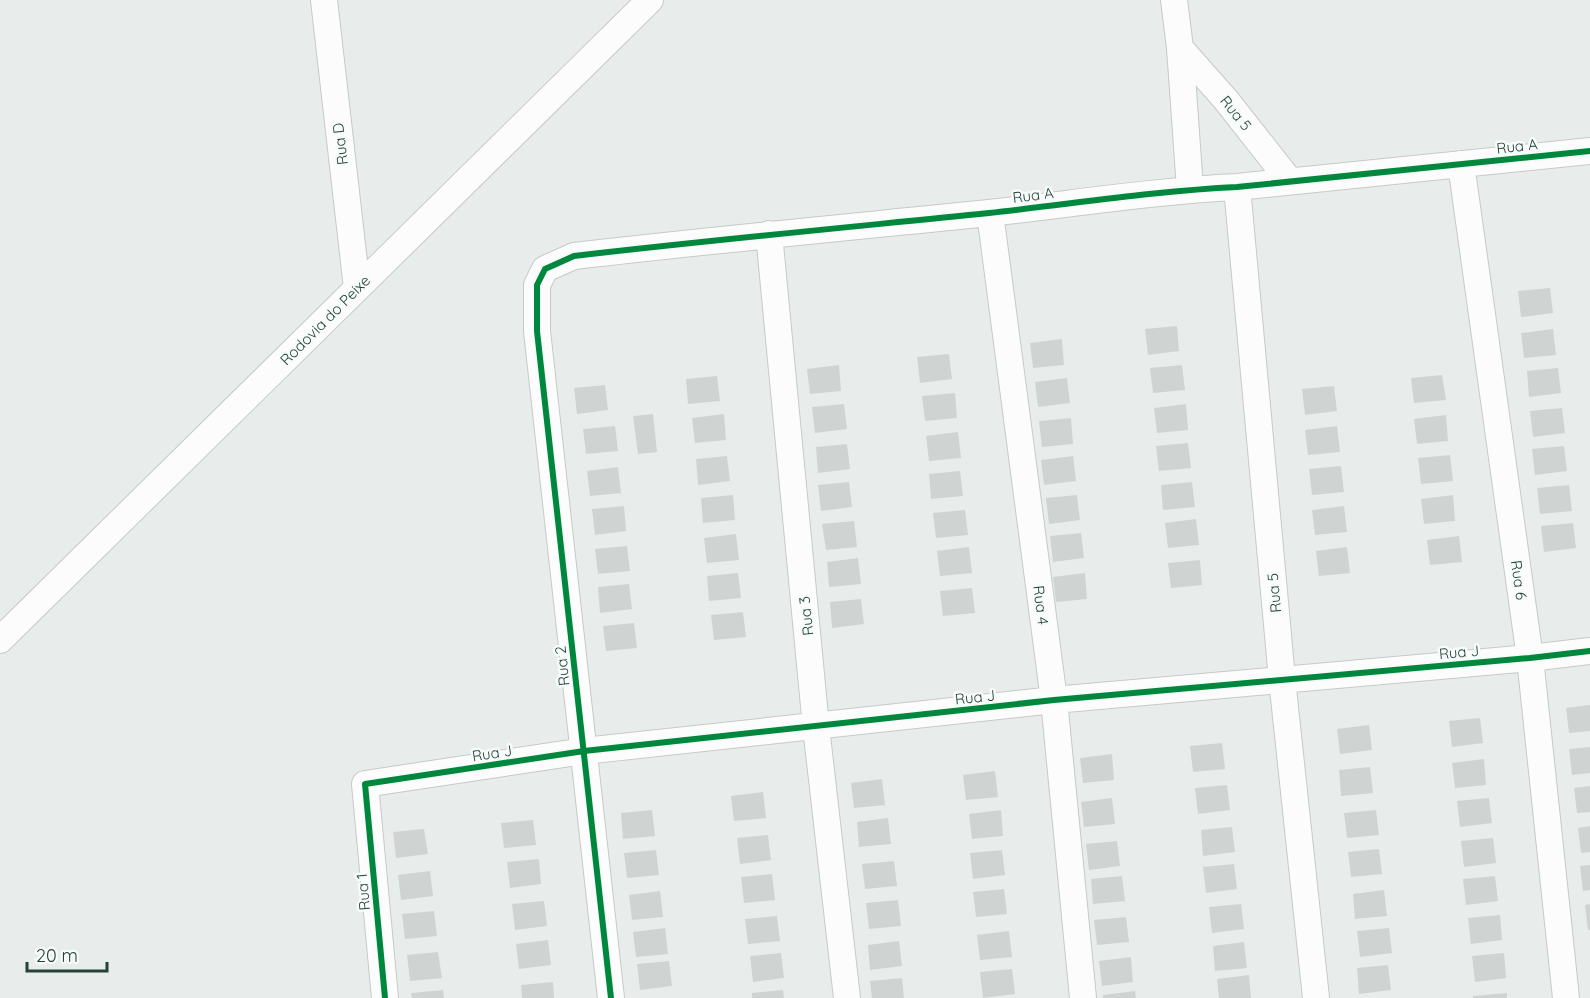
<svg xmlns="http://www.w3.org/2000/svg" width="1590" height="998" font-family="Quicksand,sans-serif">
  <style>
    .building { fill: #cfd4d2 }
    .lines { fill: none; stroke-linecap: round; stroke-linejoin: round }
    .minor-casing { stroke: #c5cac8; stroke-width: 28 }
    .minor { stroke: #fcfcfc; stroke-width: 26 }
    .cycleway-casing { stroke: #f7fbf9; stroke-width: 10 }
    .cycleway { stroke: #00873e; stroke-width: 6 }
    .labels { text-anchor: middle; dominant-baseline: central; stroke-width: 5; stroke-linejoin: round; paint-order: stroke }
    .street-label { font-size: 15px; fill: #24423a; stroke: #f7fbf9 }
  </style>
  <rect width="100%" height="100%" fill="#e8edeb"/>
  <path class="building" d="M1550,288l3,25 -32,4 -3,-26z
    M1177,326l2,25 -31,4 -3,-26z
    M1553,329l3,26 -32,3 -3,-25z
    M1062,339l2,26 -31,3 -3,-25z
    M949,354l3,25 -32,4 -3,-26z
    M839,365l2,26 -31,3 -3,-25z
    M1182,365l3,25 -32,3 -3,-25z
    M1558,368l3,25 -32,4 -2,-26z
    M1442,375l4,25 -32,3 -3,-25z
    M717,376l3,25 -32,3 -2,-25z
    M1067,378l3,25 -32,4 -3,-25z
    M605,385l3,25 -31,4 -3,-26z
    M1334,386l3,25 -32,4 -3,-26z
    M955,393l2,25 -32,3 -3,-25z
    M844,404l3,25 -32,4 -3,-26z
    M1186,404l2,26 -31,3 -3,-25z
    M1562,408l3,25 -32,4 -3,-26z
    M653,414l4,38 -19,2 -5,-38z
    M724,414l2,26 -31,3 -3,-25z
    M1446,415l2,26 -31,3 -3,-25z
    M1071,418l2,26 -31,3 -3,-26z
    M615,426l3,25 -32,3 -3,-25z
    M1337,426l3,26 -32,3 -3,-25z
    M958,432l3,26 -32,3 -3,-25z
    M1188,443l3,25 -32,3 -3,-25z
    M847,444l3,25 -32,4 -2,-26z
    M1564,446l3,25 -32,4 -3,-26z
    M1450,455l3,26 -32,3 -3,-26z
    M727,456l3,25 -32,4 -2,-26z
    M1073,456l3,25 -32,4 -3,-25z
    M1341,466l3,26 -32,3 -3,-26z
    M618,467l3,26 -31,3 -3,-25z
    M960,471l3,25 -32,3 -2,-25z
    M849,482l3,25 -31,4 -3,-26z
    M1192,482l3,25 -32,3 -2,-25z
    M1569,485l3,26 -32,3 -3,-26z
    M733,495l2,25 -32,3 -2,-25z
    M1077,495l3,25 -31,4 -3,-26z
    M1453,495l2,26 -31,3 -3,-25z
    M624,506l2,25 -31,4 -3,-26z
    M1344,506l3,26 -32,3 -3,-25z
    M965,510l3,25 -32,3 -3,-25z
    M1196,519l3,26 -31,3 -3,-25z
    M854,521l3,26 -31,3 -4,-26z
    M1573,523l3,25 -32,4 -3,-26z
    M1081,533l3,25 -31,4 -3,-26z
    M736,534l3,26 -32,3 -3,-25z
    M1459,536l3,26 -32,3 -3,-25z
    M627,546l3,25 -32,3 -3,-25z
    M969,547l3,26 -32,3 -3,-25z
    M1347,547l3,26 -31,3 -3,-25z
    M858,558l3,26 -32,3 -2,-25z
    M1200,560l2,25 -31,3 -3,-25z
    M738,573l3,25 -32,3 -2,-25z
    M1085,573l2,26 -31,3 -3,-25z
    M629,584l3,25 -32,4 -2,-26z
    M972,588l3,25 -32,3 -3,-25z
    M861,599l3,25 -32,4 -2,-26z
    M743,612l3,25 -32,3 -3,-25z
    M634,623l3,25 -31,3 -3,-25z
    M1590,705v26l-21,2 -3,-25z
    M1480,718l3,25 -31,4 -3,-26z
    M1369,725l3,25 -32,4 -3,-25z
    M1222,743l3,26 -32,3 -3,-26z
    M1590,747v26l-18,2 -3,-26z
    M1112,754l2,26 -31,3 -3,-25z
    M1484,759l2,26 -31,3 -3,-25z
    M1370,767l3,26 -32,3 -2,-26z
    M995,771l3,26 -32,3 -3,-25z
    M882,779l3,26 -31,3 -3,-25z
    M1227,785l3,25 -32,4 -3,-26z
    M1590,786v26l-13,1 -3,-25z
    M763,792l3,26 -32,3 -3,-25z
    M1112,798l3,26 -31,3 -3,-25z
    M1489,798l3,25 -32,4 -3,-26z
    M652,810l3,26 -32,3 -2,-26z
    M1001,810l2,26 -31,3 -3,-25z
    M1376,810l3,25 -32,3 -3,-25z
    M888,818l3,26 -32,3 -2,-25z
    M533,820l3,25 -32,3 -3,-25z
    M1590,826v26l-9,1 -3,-25z
    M1232,827l3,25 -32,4 -2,-26z
    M424,829l4,25 -32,4 -3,-26z
    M768,835l3,25 -31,4 -3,-26z
    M1493,838l3,25 -32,4 -3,-26z
    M1117,841l3,25 -31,4 -3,-26z
    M1379,849l3,25 -31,3 -3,-25z
    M656,850l3,25 -32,3 -3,-25z
    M1002,850l3,25 -32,4 -3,-26z
    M539,859l2,25 -31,4 -3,-26z
    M894,861l3,25 -32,3 -3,-25z
    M1234,864l3,25 -31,4 -3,-26z
    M1590,865v25l-7,1 -3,-25z
    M430,871l3,25 -32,4 -3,-25z
    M772,874l3,26 -31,3 -3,-26z
    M1122,876l3,25 -32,3 -2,-25z
    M1495,876l3,25 -32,4 -3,-26z
    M1004,889l3,25 -31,3 -3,-25z
    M1384,890l3,26 -32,3 -2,-25z
    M660,891l3,26 -31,3 -3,-25z
    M898,900l3,26 -32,3 -3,-26z
    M544,901l3,25 -32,4 -3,-26z
    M1241,904l3,25 -32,4 -3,-26z
    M1590,904v26h-2l-3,-25z
    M434,911l3,25 -32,3 -3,-25z
    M1500,915l2,25 -31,4 -3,-26z
    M777,916l3,25 -32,3 -3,-25z
    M1126,917l3,25 -32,3 -3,-25z
    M665,928l3,26 -32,3 -3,-25z
    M1389,928l3,25 -32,4 -3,-26z
    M1009,931l3,26 -32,3 -3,-25z
    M548,940l3,25 -32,4 -3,-25z
    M899,941l3,25 -32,4 -2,-25z
    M1244,942l3,26 -32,3 -2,-25z
    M438,952l4,26 -32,3 -3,-26z
    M781,953l3,25 -31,4 -3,-26z
    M1504,953l2,25 -31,4 -3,-26z
    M1131,957l2,25 -31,4 -3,-25z
    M669,961l3,25 -32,4 -3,-26z
    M1388,965l3,25 -32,4 -2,-26z
    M1012,969l3,25 -32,4 -3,-26z
    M1249,975l2,23h-32l-2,-19z
    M902,978l2,20h-32l-2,-17z
    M553,982l1,16h-32l-1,-13z
    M443,990l1,8h-32l-1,-5z
    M783,990l1,8h-32v-5z
    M1135,991l1,7h-33v-3z
    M1507,993v5h-34v-2z"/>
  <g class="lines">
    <defs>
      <path id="minor" d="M324,0l33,288
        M1174,0l6,48 10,141
        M1180,48l46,52 63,80
        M1461,164l69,494 36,340
        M1237,187l45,492 34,319
        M990,213l64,487 29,298
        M769,234l47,493 31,271
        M0,640l650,-640
        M385,998l-20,-214 219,-33 470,-51 476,-42 60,-7
        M611,998l-74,-667v-46l8,-16 29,-13c138,-16 277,-29 415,-43 83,-9 165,-22 248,-26l353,-36"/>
    </defs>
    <use href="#minor" class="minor-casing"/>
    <use href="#minor" class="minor"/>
    <defs>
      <path id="cycleway" d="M385,998l-20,-214 219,-33 470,-51 476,-42 60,-7
        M611,998l-74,-667v-46l8,-16 29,-13c138,-16 277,-29 415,-43 83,-9 165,-22 248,-26l353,-36"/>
    </defs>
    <use href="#cycleway" class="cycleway-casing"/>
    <use href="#cycleway" class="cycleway"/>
  </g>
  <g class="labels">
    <g class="street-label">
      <text transform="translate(1236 113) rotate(51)">Rua 5</text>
      <text transform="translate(340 144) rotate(-97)">Rua D</text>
      <text transform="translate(1517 146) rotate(-6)">Rua A</text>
      <text transform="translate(1033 195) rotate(-7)">Rua A</text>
      <text transform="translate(325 320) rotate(-45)">Rodovia do Peixe</text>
      <text transform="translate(1519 580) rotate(82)">Rua 6</text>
      <text transform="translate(1274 593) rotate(-95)">Rua 5</text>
      <text transform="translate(1041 605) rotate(83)">Rua 4</text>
      <text transform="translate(806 616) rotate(-96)">Rua 3</text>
      <text transform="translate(1459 652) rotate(-5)">Rua J</text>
      <text transform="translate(562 666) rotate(-96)">Rua 2</text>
      <text transform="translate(975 697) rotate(-6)">Rua J</text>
      <text transform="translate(492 753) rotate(-9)">Rua J</text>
      <text transform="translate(363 892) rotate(-95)">Rua 1</text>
    </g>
  </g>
  <path d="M27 962v9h80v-9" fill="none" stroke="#24423a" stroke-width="3"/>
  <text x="36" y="962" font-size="18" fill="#24423a" stroke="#f7fbf9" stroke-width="4.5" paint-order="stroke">20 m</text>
</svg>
